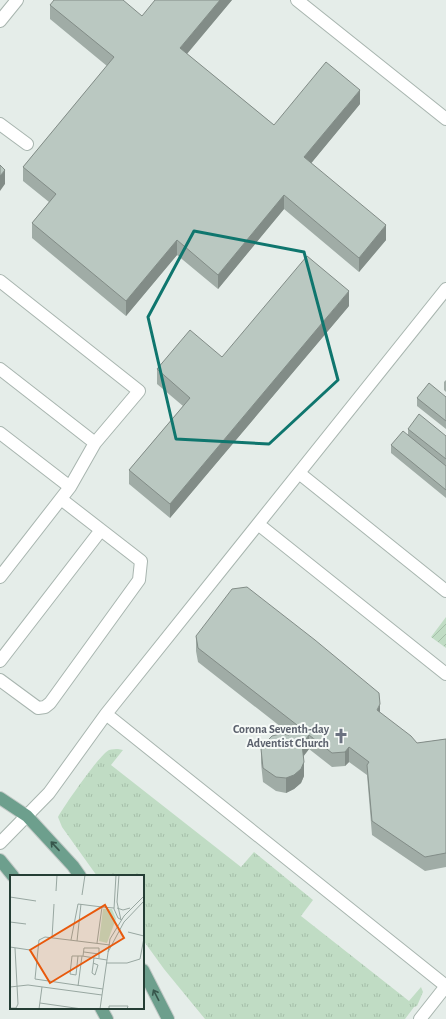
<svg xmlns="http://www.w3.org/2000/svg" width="446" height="1019" font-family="'Alegreya Sans',sans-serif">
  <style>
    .grass { fill: url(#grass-tufts) }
    .garden { fill: url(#garden-furrows) }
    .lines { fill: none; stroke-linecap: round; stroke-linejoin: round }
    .minor-casing { stroke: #a8b5af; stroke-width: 14 }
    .major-casing { stroke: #c2c9c6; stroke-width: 14 }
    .minor { stroke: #fff; stroke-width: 12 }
    .major { stroke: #6d9f8d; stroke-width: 12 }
    .wall { fill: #a0aca6 }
    .shaded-wall { fill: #828c87 }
    .building { fill: #bac8c1; stroke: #828c87 }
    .oneway { stroke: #37564b }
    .marked { fill: none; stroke: #0f766e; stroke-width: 3; stroke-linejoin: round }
    .labels { text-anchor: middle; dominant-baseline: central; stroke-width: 4; stroke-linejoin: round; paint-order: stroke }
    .worship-label { font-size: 12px; font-weight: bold; fill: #5b616d; stroke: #f6faf7; text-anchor: end }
    .inset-river { fill: none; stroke: #92cbce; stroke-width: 2 }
    .inset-road { fill: none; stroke: #98a7a1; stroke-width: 1 }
    .view { fill: #e8590c; fill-opacity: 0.15; stroke: #e8590c; stroke-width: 2 }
    .inset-edge { fill: none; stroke: #253e35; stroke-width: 2 }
  </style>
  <defs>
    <pattern id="grass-tufts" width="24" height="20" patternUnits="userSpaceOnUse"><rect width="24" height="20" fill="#c0dcc4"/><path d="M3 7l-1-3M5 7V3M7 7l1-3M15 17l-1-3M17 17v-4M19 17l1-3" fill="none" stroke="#a5bea9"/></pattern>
    <pattern id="garden-furrows" width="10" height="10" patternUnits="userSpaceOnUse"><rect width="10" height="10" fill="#c0dcc4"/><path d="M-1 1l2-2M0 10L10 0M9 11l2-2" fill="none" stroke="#a5bea9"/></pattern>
  </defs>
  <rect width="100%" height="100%" fill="#e5ede9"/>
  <path class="grass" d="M118,749l5,1 -12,15 130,102 13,-15 59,48 -12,16 108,85 12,-14 2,5 -6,14 -3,1 -9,12h-200l-41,-50 -21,-29v-64h-46l-35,-49 -4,-10c6,-11 42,-63 51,-67 3,-1 7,-1 9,-1z"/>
  <path class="garden" d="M446,617v31l-15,-11z"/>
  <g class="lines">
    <defs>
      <path id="minor" d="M297,0l149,119
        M0,21l17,-21
        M0,124l27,20
        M0,281l139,110 -44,52 -25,44
        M0,369l95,74
        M0,433l70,54 -70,90
        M299,473l147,118
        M258,524l188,150
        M0,661l101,-131
        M0,680l38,28 7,-1 5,-4 89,-123 2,-19 -80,-62
        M106,714l340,272
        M0,843l49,-50 57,-79 340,-425
        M420,1019l26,-33"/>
      <path id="major" d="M0,798l27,18 46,50 7,10
        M0,860l13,16
        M143,970l25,49
        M101,1008l6,11"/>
    </defs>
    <use href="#minor" class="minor-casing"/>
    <use href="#major" class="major-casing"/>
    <use href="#minor" class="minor"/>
    <use href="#major" class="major"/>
  </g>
  <path class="wall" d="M232,0l-45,54 87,71 86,-21 -49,59 75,77 -27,32 -75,-63 -66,80 -41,-34 -51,61 -94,-78v-15l17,-21 -26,-21v-14l84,-101 -57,-47v-14l92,11z
    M349,306l-179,212 -41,-34v-14l54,-64 -26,-22v-15l65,-12z
    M446,380v12l-2,-2v-8z
    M446,397v32l-29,-23v-8z
    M408,429l38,7v62l-55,-45v-8l17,-10z
    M196,636l184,77 37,30 29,-4v128l-21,4 -53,-36 -5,-60 -18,-13 -4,4 -13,1 -23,-18 -6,8 1,19 -3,7 -7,6 -8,4 -10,-2 -13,-9 -2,-19v-14l29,-15 -92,-72 -2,-11z"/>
  <path class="shaded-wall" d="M220,0h12l-52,62v-14z
    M360,90v14l-56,68v-15z
    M5,170v14l-5,7v-15z
    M284,195v14l-66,80v-14z
    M386,225v15l-27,32v-14z
    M177,240v15l-51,61v-15z
    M349,291v15l-179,212v-14z
    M380,704v14l-3,-8z
    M309,735v14l-7,9v-14z
    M349,747v15l-4,4v-14z
    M304,762v14l-3,7 -7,6 -8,4v-15z"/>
  <path class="building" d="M54,0h69l19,16 13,-16h65l-40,48 94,77 52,-63 34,28 -56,67 82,68 -27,33 -75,-63 -66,80 -41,-35 -51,61 -94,-78 24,-29 -33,-27 91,-110 -64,-52z
    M0,165l5,5 -5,6z
    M307,256l42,35 -179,213 -41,-34 61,-72 -33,-29 33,-39 32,27z
    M429,383l17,14v24l-29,-23z
    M419,414l27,22v23l-38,-30z
    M403,431l43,35v24l-55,-45z
    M247,587l68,53 64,53 1,11 -3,6 34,26 6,7 29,-4v114l-21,4 -53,-36 -5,-56 2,-3 -20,-15 -4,5 -13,1 -23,-18 -7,9 2,18 -3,7 -7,6 -8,3 -10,-1 -13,-9 -2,-19 6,-8 5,-5 8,-2 9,1 8,-10 -99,-77 -2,-12 36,-47z"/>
  <defs><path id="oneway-shaft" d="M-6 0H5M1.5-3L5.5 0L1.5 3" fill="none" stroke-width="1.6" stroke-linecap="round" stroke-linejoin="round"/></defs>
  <g class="oneway">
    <use href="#oneway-shaft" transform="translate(55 846) rotate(-133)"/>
    <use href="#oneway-shaft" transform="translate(156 995) rotate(-117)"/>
  </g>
  <path class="marked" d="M194,231l110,21 34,128 -69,64 -93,-5 -28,-122z"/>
  <defs>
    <symbol id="church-bare" viewBox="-9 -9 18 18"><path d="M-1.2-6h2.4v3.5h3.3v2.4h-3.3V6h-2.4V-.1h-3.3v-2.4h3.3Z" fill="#6b7280" stroke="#f6faf7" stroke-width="2.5" paint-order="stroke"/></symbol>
  </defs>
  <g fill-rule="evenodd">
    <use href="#church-bare" x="330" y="725" width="22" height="22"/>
  </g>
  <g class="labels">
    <g class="worship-label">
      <text x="329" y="729">Corona Seventh-day<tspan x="329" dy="14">Adventist Church</tspan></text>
    </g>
  </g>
  <g transform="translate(10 875)">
    <rect width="134" height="134" fill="#e5ede9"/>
    <path d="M93,34h9l4,10 -9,24 -8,-2z" fill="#c0dcc4"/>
    <path class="inset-river" d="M134,134v-35"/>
    <path class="inset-road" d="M106,0l-2,34 4,9 4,2M109,0l-2,27 4,18M46,16l1,-16M72,20l3,-20M0,22l26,4M92,32l12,1M107,33l6,2 7,-2M0,47l16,2M118,57l16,4M42,63l2,-34M61,65l7,-36 24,3 -5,36M67,66l4,-37M0,72l20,3M74,77l15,2M98,77l16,-30 20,-21M68,81l-2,19 -6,-1 2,-18h10M73,81l1,-8h15v10M83,88l5,2 -3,10 -3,-2 2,-15M96,88h21l13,-4 4,-21M68,111l4,-30 25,4M0,112l18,-2 74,10M93,114l-68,-10 4,-39 6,-3 65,8M30,128l42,6M0,133h6l2,-4 -3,-56M29,134l3,-22M90,134l10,-70 14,-23 20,-20M99,134v-3h19l-1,3"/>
    <path class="view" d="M95,30l19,33 -74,45 -20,-33z"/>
    <rect width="134" height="134" class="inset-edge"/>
  </g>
</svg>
